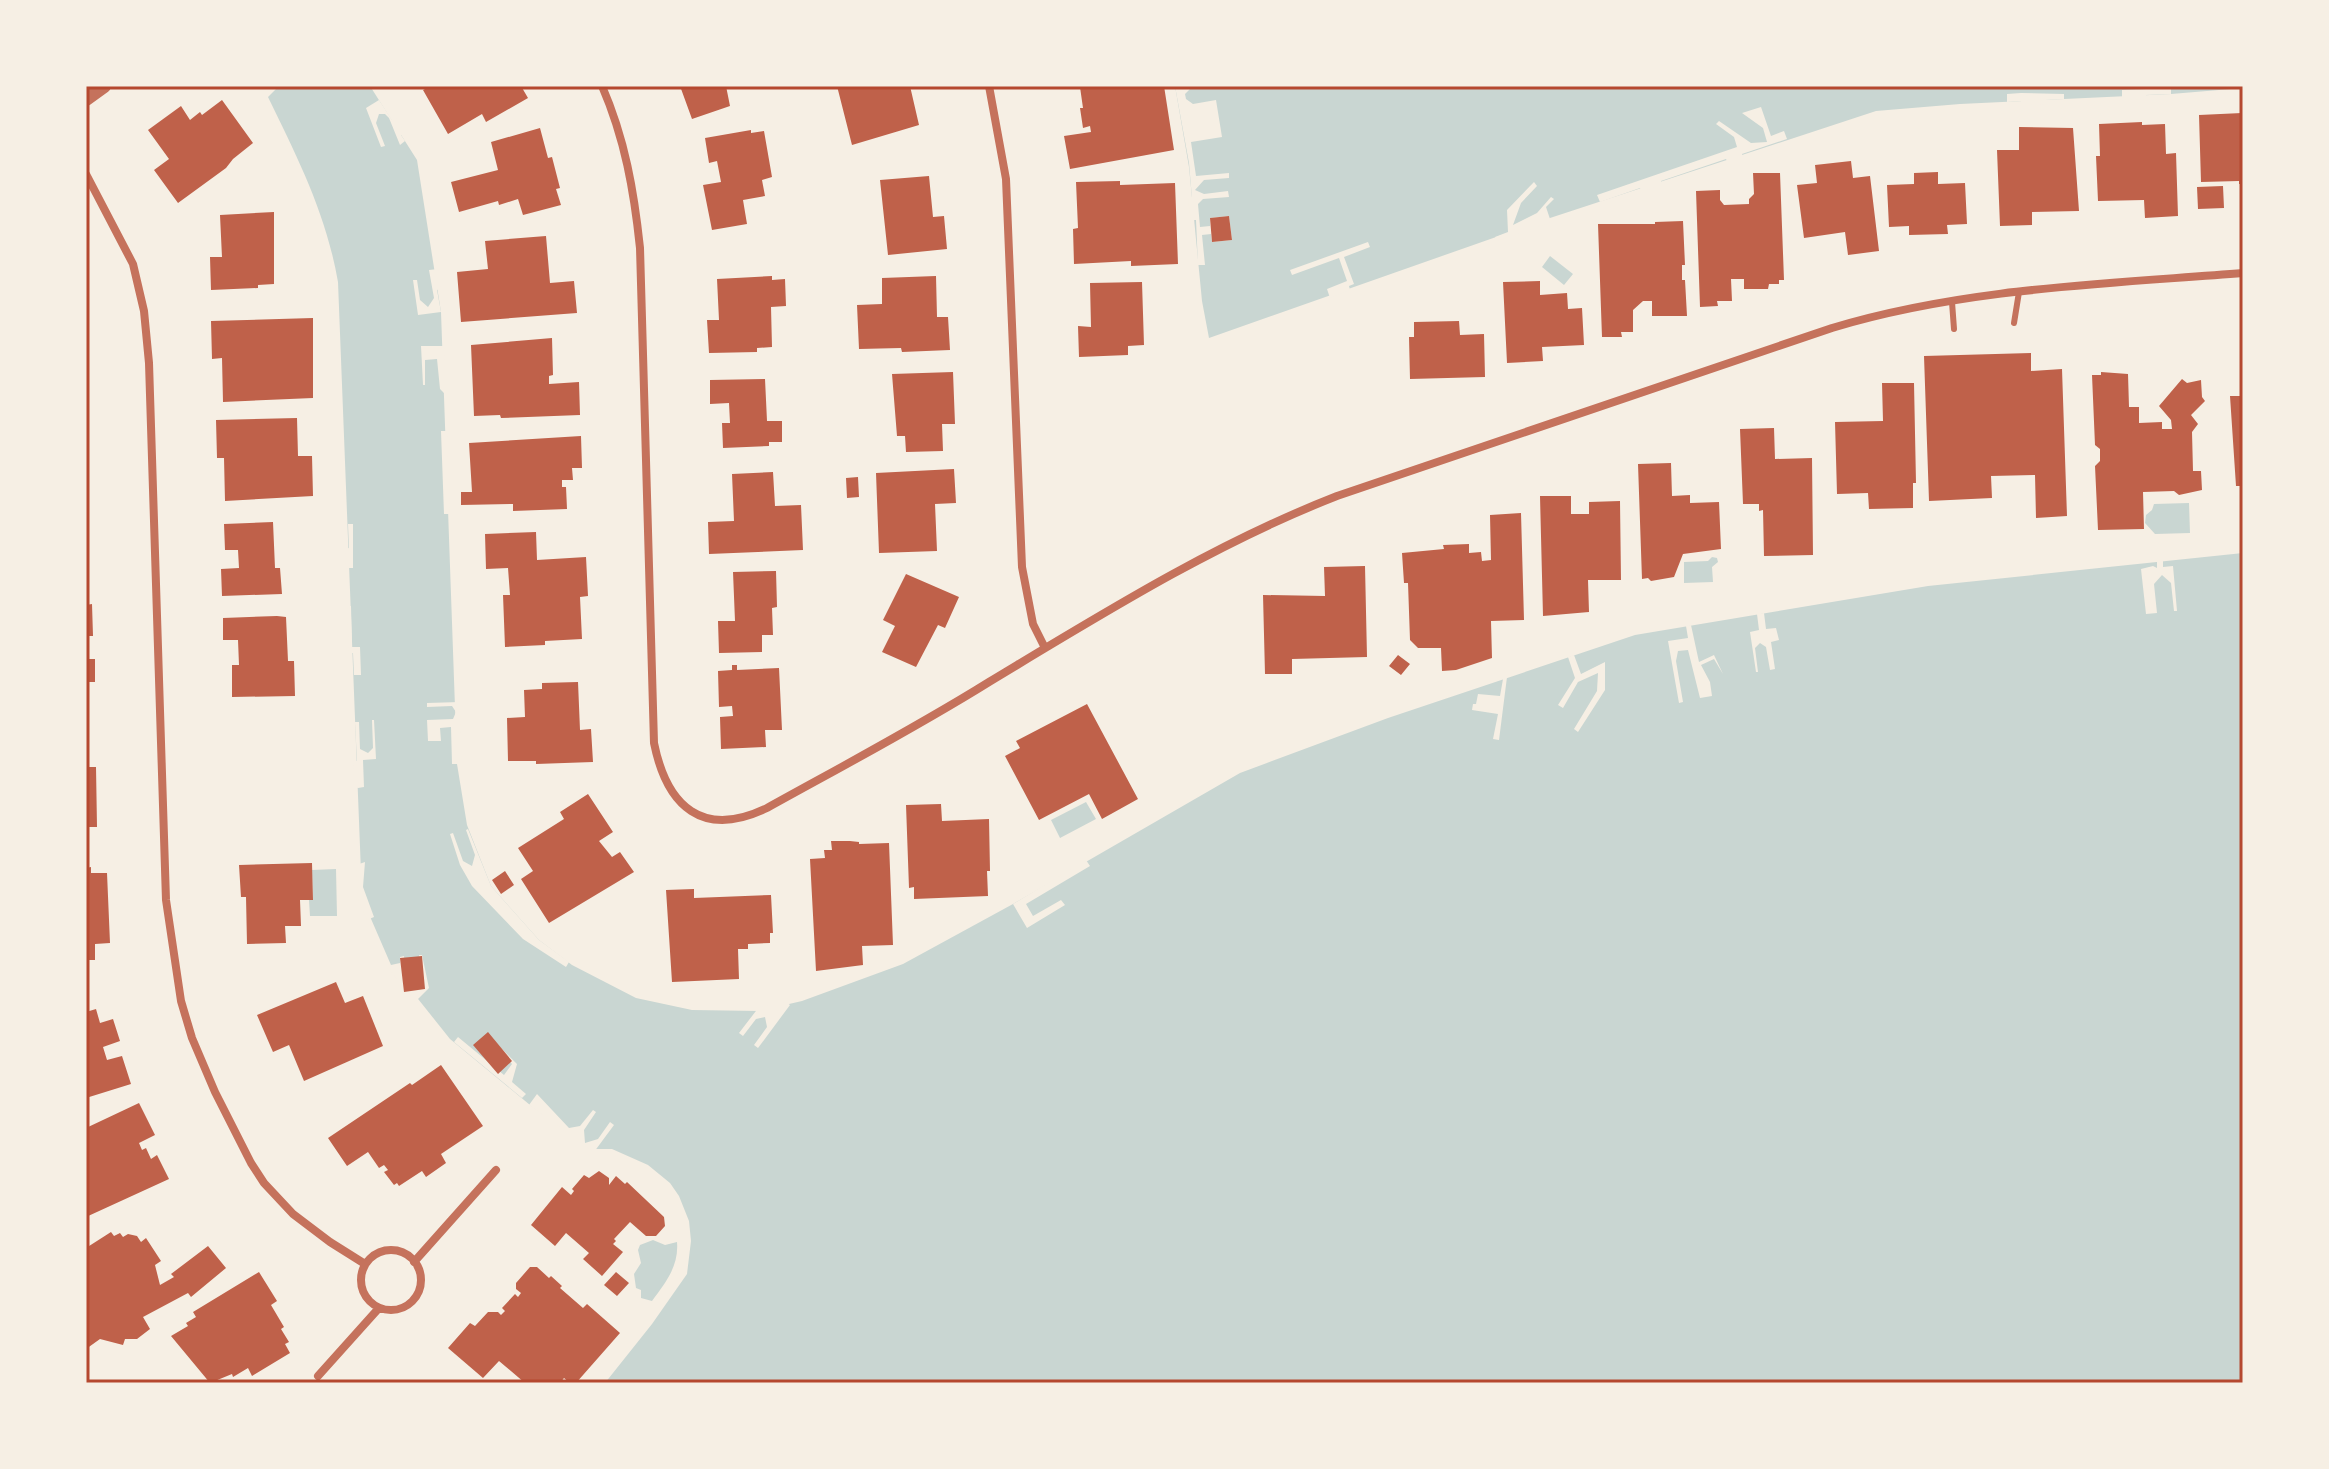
<svg xmlns="http://www.w3.org/2000/svg" width="2329" height="1469" font-family="Signika,sans-serif">
  <style>
    .water { fill: #c9d6d2 }
    .pier { fill: #f6efe4 }
    .building { fill: #bf614a }
    .lines { fill: none; stroke-linecap: round; stroke-linejoin: round }
    .service { stroke: #c5725c; stroke-width: 6 }
    .minor { stroke: #c5725c; stroke-width: 8 }
    .tertiary { stroke: #c5725c; stroke-width: 14 }
    .neatline { fill: none; stroke: #b5482f; stroke-width: 3 }
  </style>
  <rect width="100%" height="100%" fill="#f6efe4"/>
  <path class="water" d="M279,86h91l47,74 24,152 16,452 10,61 24,61 48,54 33,25 64,33 56,12 67,1 43,-10 101,-37 110,-60 227,-131 148,-55 247,-83 293,-49 315,-33v830h-1638l47,-59 35,-50 4,-33 -2,-20 -10,-25 -9,-13 -22,-18 -36,-16h-19l-63,-44 -80,-66 -59,-74 -29,-67 -24,-616c-12,-69 -40,-123 -70,-185z
    M1175,86h1068v2l-72,6 -211,10 -84,7 -326,107 -341,120 -7,-37 -13,-134z
    M1550,256l23,18 -9,11 -22,-18z
    M2189,503l1,30 -35,1 -10,-11 1,-8 6,-5 2,-6z
    M1712,557l5,1 1,4 -6,5 1,15 -29,1v-21l24,-1z
    M1086,802l10,17 -36,19 -9,-18z
    M336,869l1,47h-27l-1,-16h4l-1,-30z
    M653,1240l12,5 12,-3c2,24 -11,40 -25,59l-11,-3v-8l-5,-2 -2,-14 7,-11 -3,-13 2,-5z"/>
  <path class="pier" d="M1175,86h30l-15,3 -5,5 1,5 7,5 23,-4 6,37 -31,5 5,34 33,-3v5l-25,2 -9,10 9,4 24,-3 1,6 -26,2 -5,5 2,23 10,-1v-8l19,-2 3,24 -20,2 -1,-8 -9,1 3,30h-7l-2,-45h-5l-3,-21 4,-1 -3,-35z
    M2171,88v6l-25,1v4l-24,1v-10z
    M2021,93l43,1v5l-19,1v4l-24,1v-4l-14,1v-8z
    M379,100l13,20 4,-2 9,15 -4,2 4,6 -5,4 -11,-27 -4,-4h-6l-3,9 9,23 -4,1 -15,-39z
    M1761,107l10,29 13,-5 3,8 -45,15 1,4 -15,5 -2,-4 -65,22v4l-19,7 -2,-4 -40,14 -3,-7 140,-48 -3,-10 -18,-13 3,-3 32,22 16,-1 -4,-14 -21,-15z
    M1534,182l3,4 -16,17 -8,22 24,-12 14,-16 3,2 -8,8 5,15 -54,19 -2,-4 13,-5 -1,-22z
    M1368,242l2,5 -26,10 10,27 -5,2 1,4 -20,8 -3,-9 20,-8 -8,-23 -47,17 -2,-5z
    M438,269l3,19 -4,2 4,22 -23,3 -5,-35h4l3,20 8,7 6,-9 -5,-28z
    M421,346h23l1,23 4,1v17l-4,1v6l-5,-5 -3,-30 -12,1v25h-2z
    M441,431h6l1,31h4v19h-3l1,33h-6z
    M348,524h5v44h-7l-1,-19 4,-1z
    M2163,560v7l10,-1 4,45h-3l-3,-28 -9,-8 -8,9 3,29 -11,1 -5,-45 12,-3 4,2v-7z
    M347,606h4l1,41h8l1,28h-7l-1,-22h-4z
    M1764,613l2,16 10,-1 3,12 -8,2 4,27 -5,1 -4,-23 -6,-4 -5,5 3,24h-2l-6,-40 9,-2 -2,-16z
    M1691,625l8,37 15,-7 9,19 -9,-15 -13,6 9,17 2,14 -12,2 -12,-48 -10,1 -2,10 7,41 -4,1 -11,-62 20,-3 -2,-12z
    M1574,655l7,19 24,-12v28l-27,42 -4,-3 23,-38 1,-18 -20,9 -15,26 -5,-3 17,-27 -7,-21z
    M1507,677l-8,63 -6,-1 5,-25 -26,-4 1,-6h3l2,-10 22,2 3,-17z
    M460,702l1,37 -4,1v24h-5l-1,-37 -11,1 1,13h-13l-1,-21 26,-1 3,-7 -4,-6 -25,1v-4z
    M372,720h2l2,39 -13,1 1,27 -6,1 -4,-2 -1,-25h4l-2,-39h4l1,27 8,4 5,-5z
    M468,829l23,57 48,54 30,22 -3,5 -43,-28 -51,-53 -12,-21 -10,-31 3,-1 10,28 9,5 3,-11 -9,-25z
    M1086,860l4,6 -64,38 7,12 28,-16 4,5 -38,23 -14,-24z
    M365,862l-2,25 11,30 -7,3 -9,-21 -2,-34z
    M419,955h3l7,33 -14,14 -25,-32 1,-5 9,-2v-6l4,-1 2,21 16,-2z
    M786,1002l4,3 -32,43 -4,-3 13,-18 -2,-10 -9,2 -13,17 -4,-3 20,-26z
    M487,1034l30,30 -5,18 14,12 -4,4 -68,-56 4,-5 46,38 8,-11 -27,-28z
    M537,1094l32,34 11,-2 13,-16 3,2 -12,18 1,13 13,-4 12,-17 4,3 -20,27 -65,-47z"/>
  <path class="building" d="M431,86h90l7,12 -42,24 -4,-8 -34,20 -25,-44z
    M680,86h46l4,20 -38,13z
    M837,86h73l9,39 -67,20z
    M1084,86h80l10,64 -104,19 -6,-33 27,-4 -1,-6 -7,2 -3,-20h3l-3,-21z
    M222,100l31,43 -20,16 -7,9 -48,35 -24,-33 15,-11 -21,-29 33,-24 9,14 10,-8 2,3z
    M2242,113l1,71h-4v-3l-38,1 -2,-67z
    M2142,122v3l23,-1 1,30 10,-1 2,63 -33,2 -1,-18 -46,1 -2,-45h4l-1,-32z
    M2019,127l54,1 6,83 -47,1v13l-32,1 -3,-76h22z
    M540,128l8,30 4,-1 8,31 -4,1 5,16 -38,10 -5,-16 -19,6 -1,-4 -39,11 -8,-30 47,-12 -7,-28z
    M751,130v3l13,-2 8,46 -10,3 3,16 -22,4 4,24 -35,6 -9,-45 18,-3 -4,-21 -8,2 -4,-25z
    M1851,161l2,17 17,-2 9,75 -31,4 -3,-23 -41,6 -7,-53 20,-2 -2,-18z
    M1938,172v12l27,-1 2,41 -20,1 1,9 -39,1v-9l-20,1 -2,-42 27,-1v-11z
    M1753,173h27l4,107h-5v4h-10l-1,5h-24v-10h-13l1,22h-15l1,5 -18,1 -4,-116 24,-1v10l4,5 25,-1v-5l5,-5z
    M929,176l4,41 11,-1 3,33 -59,6 -8,-75z
    M1120,181v4l55,-2 3,81 -47,2v-5l-57,3 -1,-35 5,-1 -2,-46z
    M2223,186l1,22 -26,1 -1,-22z
    M274,212v72l-16,1v3l-47,2 -1,-33h12l-2,-42z
    M1229,216l3,24 -20,2 -2,-24z
    M1683,221l2,44h-3v15h3l2,36h-35v-15h-9l-10,9v22h-12l1,5h-20l-4,-113h57v-2z
    M546,236l4,47 24,-2 3,32 -116,9 -4,-50 31,-3 -3,-28z
    M772,276v4l13,-1 1,27 -15,1 1,40 -15,1v4l-48,1 -2,-33h12l-2,-41z
    M936,276l1,41h11l2,33 -48,2 -1,-4 -42,1 -2,-44 25,-1v-26z
    M1540,281v14l27,-2 1,16 14,-1 2,37 -42,2 1,14 -36,2 -4,-81z
    M1142,282l2,63 -16,1v9l-49,2 -1,-31 13,1 -1,-44z
    M313,318v80l-90,4 -1,-44 -10,1 -1,-38z
    M1459,321l1,14 24,-1 1,43 -75,2 -1,-42h5v-15z
    M552,338l1,37 -4,1v8l30,-2 1,33 -79,3 -1,-3 -26,1 -3,-71z
    M2031,353v18l31,-2 5,147 -31,2 -1,-43 -44,1 1,22 -63,3 -5,-145z
    M953,372l2,52h-13l1,27 -37,1 -1,-16h-8l-5,-62z
    M2101,372l27,2 1,33h10v16l23,-1v7h10l-1,-9 -12,-14 23,-27 5,4 14,-3 1,17 3,4 -14,14 7,9 -6,8 1,39h8l1,19 -23,5 -5,-4 -31,1 1,37 -46,1 -3,-64 5,-5v-12l-5,-4 -3,-70h9z
    M765,379l2,42h15v21h-13v4l-46,2 -1,-25h8l-1,-20 -19,1v-24z
    M1882,383h32l2,100h-3v25l-44,1 -1,-16 -31,1 -2,-72 48,-1z
    M2230,396h13v90h-7z
    M297,418l1,38h14l1,40 -88,5 -1,-43h-7l-1,-38z
    M1774,428l1,31 37,-1 1,97 -49,1 -1,-46 -4,1v-7h-16l-3,-75z
    M581,436l1,32h-10l1,12h-11v7h4l1,22 -54,2v-7l-52,1v-13h11l-3,-49z
    M1671,463l1,33 18,-1v8l29,-1 2,47 -38,5 -9,23 -23,4 -3,-3 -6,1 -4,-115z
    M954,469l2,34 -21,1 2,47 -58,2 -3,-80z
    M773,472l2,34 26,-1 2,45 -94,4 -1,-32 26,-1 -2,-47z
    M858,477l1,20 -12,1 -1,-20z
    M1540,496h31v18h18v-12l31,-1 1,79h-33l1,32 -46,4z
    M1521,513l3,107 -33,1 1,37 -36,12 -14,1 -1,-23h-23l-8,-8 -2,-57h-4l-2,-30 42,-4 -1,-4 26,-1v9l12,-1 1,9 9,-1 -1,-45z
    M273,522l2,46h5l2,26 -60,2 -1,-27 18,-1 -1,-18h-13l-1,-26z
    M536,532l1,28 49,-3 2,39 -8,1 2,42 -37,2v4l-40,2 -2,-52h7l-2,-27 -22,1 -1,-35z
    M1365,566l2,91 -75,2v15h-27l-2,-79 62,1 -1,-29z
    M776,571l1,36 -5,1 1,27h-11v17l-43,1 -1,-32h17l-2,-49z
    M906,574l53,23 -14,31 -7,-3 -22,42 -34,-15 13,-26 -12,-6z
    M92,604l1,32h-7v-31z
    M277,616l9,1 2,44h6l1,35 -63,1v-32h7l-1,-25h-15v-22z
    M1398,655l12,9 -9,11 -12,-9z
    M86,659h9v23h-9z
    M732,665h5v5l42,-2 3,62h-17l1,17 -45,2 -1,-32 13,-1 -1,-10 -13,1 -1,-36 14,-1z
    M578,682l2,48 11,-1 2,33 -57,2v-3h-28l-1,-43 18,-1 -1,-27 18,-1v-6z
    M1087,704l51,95 -36,20 -13,-25 -50,26 -34,-64 15,-8 -4,-7z
    M86,767h10l1,60h-11z
    M588,794l25,38 -14,9 13,16 8,-5 14,20 -85,51 -28,-44 12,-8 -15,-23 46,-29 -4,-7z
    M941,804l1,17 47,-2 1,52h-3l1,25 -74,3v-12l-5,1 -3,-83z
    M831,841h19l9,1v2l30,-1 4,102 -31,1 1,19 -47,6 -6,-112 15,-1 -1,-8h8z
    M312,863l1,37h-13l1,26h-16l1,17 -39,1 -1,-47h-5l-2,-32z
    M91,867v6h16l3,70 -15,1v16h-9v-92z
    M505,871l9,14 -13,9 -9,-14z
    M694,889v9l77,-3 2,38h-3v10l-22,1v5h-10l1,30 -67,3 -6,-92z
    M422,956l3,33 -21,3 -4,-34z
    M336,982l9,21 18,-7 20,50 -79,35 -15,-36 -16,7 -16,-37z
    M96,1009l4,14 13,-4 7,22 -17,6 4,13 15,-4 9,28 -45,14v-86z
    M488,1032l24,29 -14,13 -25,-29z
    M441,1065l42,61 -42,28 5,9 -20,14 -4,-6 -23,15 -2,-3 -3,2 -10,-13 4,-2 -4,-5 -5,3 -11,-16 -21,14 -19,-28 79,-53 3,-2 2,2z
    M139,1103l16,32 -16,8 3,7 4,-2 5,11 6,-4 12,24 -83,38v-89z
    M599,1171l10,7v7l7,-9 9,8 2,-2 37,35 1,9 -9,10h-10l-16,-14 -16,17 2,2 -3,3 10,8 -21,24 -19,-17 6,-6 -23,-20 -11,13 -24,-21 31,-38 9,8 3,-4 -2,-2 12,-14 5,3z
    M111,1232l3,4 6,-3 3,4 5,-3 9,2 4,6 5,-4 15,23 -6,4 5,20 14,-8 -3,-3 37,-28 18,22 -35,29 -3,-4 -45,24 7,12 -13,10h-12l-2,6 -23,-6 -14,10v-101z
    M530,1267h7l12,11 2,-2 11,10 -2,2 23,20 4,-4 33,29 -44,50h-6l-6,-5 -4,5h-35l-26,-22 -16,17 -35,-30 22,-25 5,3 13,-14h10l3,3 4,-4 -3,-3 13,-14 3,3 3,-4 -5,-4v-6z
    M259,1272l18,29 -6,4 13,22 -3,2 8,13 -4,2 5,9 -38,23 -4,-8 -15,9 -1,-3 -22,9 -39,-47 17,-10 -2,-3 10,-6 -3,-5z
    M616,1272l13,11 -12,13 -13,-11z"/>
  <g class="lines">
    <path class="service" d="M1952,302l2,27
      M2014,323l5,-31"/>
    <path class="minor" d="M602,86c23,53 32,105 38,162l14,495c13,64 49,96 113,65 74,-41 150,-81 222,-126 113,-68 225,-138 348,-186l495,-168c132,-40 274,-44 411,-55
      M989,86l17,93 16,388 11,57 12,24
      M86,174l47,90 11,47 5,52 17,537 15,101 11,37 23,54 36,71 13,20 29,31 37,28 35,22
      M361 1280a30 30 0 1 1 60 0a30 30 0 1 1-60 0Z
      M414,1262l82,-92
      M318,1376l61,-68"/>
    <path class="tertiary" d="M86,99l18,-13"/>
  </g>
  <rect width="2329" height="1469" fill="none" stroke="#f6efe4" stroke-width="176"/>
  <rect x="88" y="88" width="2153" height="1293" class="neatline"/>
</svg>
